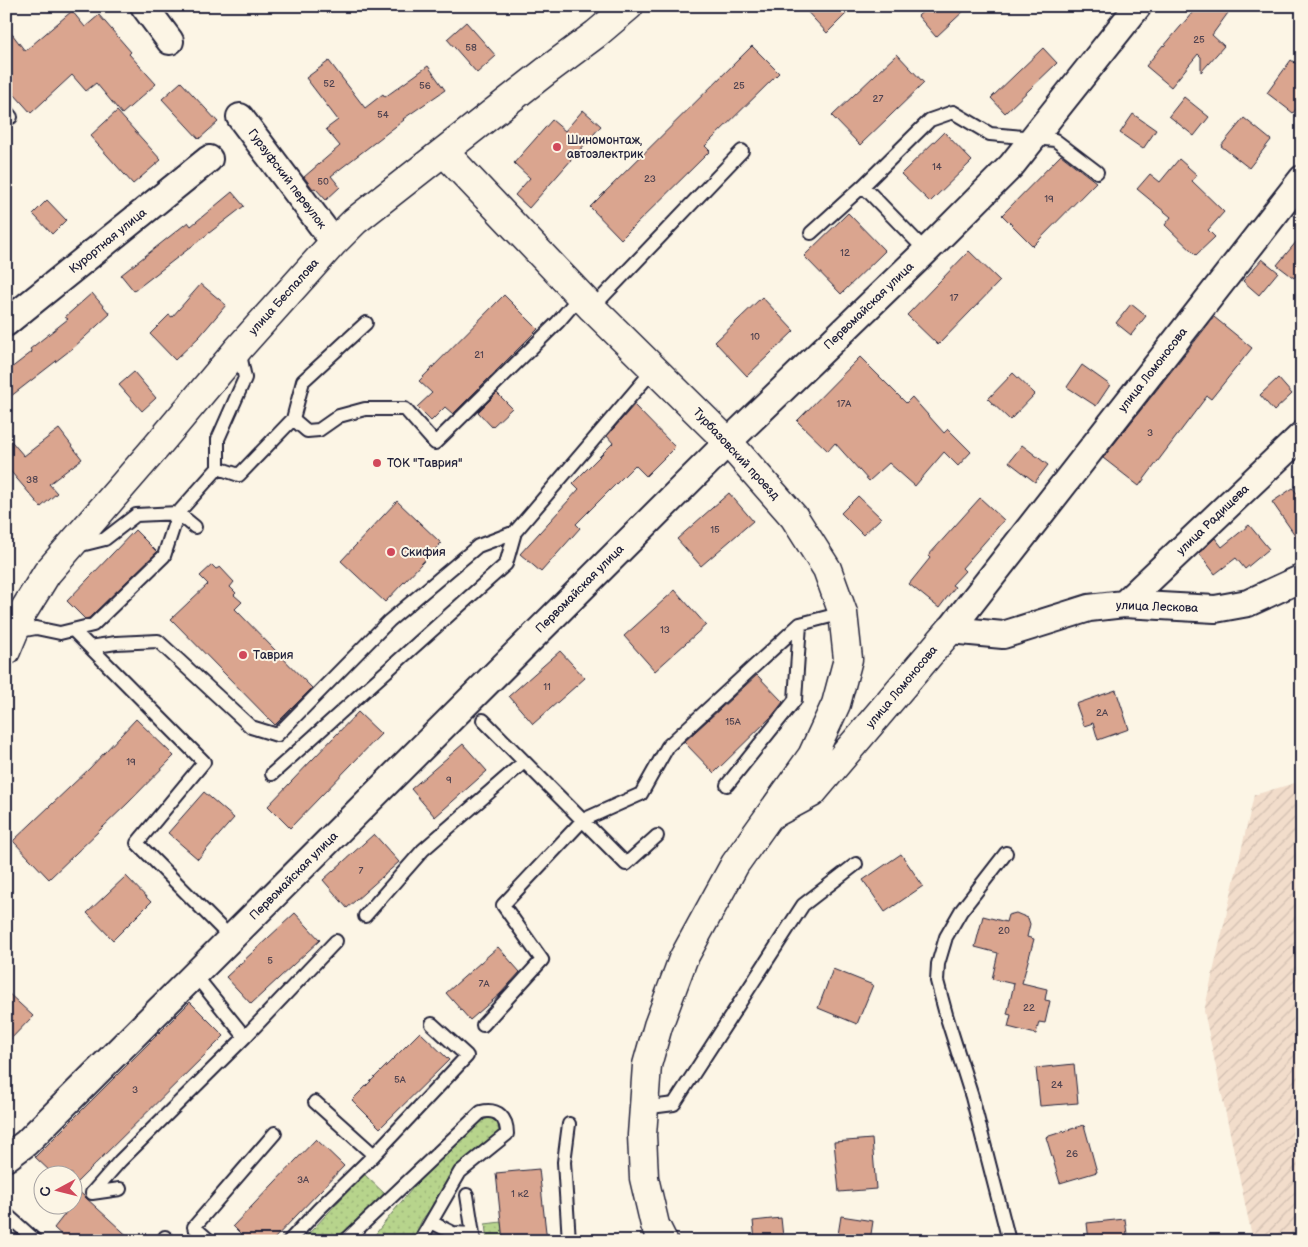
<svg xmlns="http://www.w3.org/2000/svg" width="1308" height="1247" font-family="'Balsamiq Sans',sans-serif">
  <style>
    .industrial { fill: url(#industrial-furrows) }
    .green { fill: url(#green-dots); stroke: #6c7b64 }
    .building { fill: #daa58f; stroke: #22223b }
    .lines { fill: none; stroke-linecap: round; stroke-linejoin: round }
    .lane-casing { stroke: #22223b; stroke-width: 16 }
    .street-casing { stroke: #22223b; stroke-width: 30 }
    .secondary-casing { stroke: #22223b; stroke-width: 31 }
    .lane { stroke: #fcf5e5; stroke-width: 12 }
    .street { stroke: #fcf5e5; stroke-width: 26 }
    .secondary { stroke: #fcf5e5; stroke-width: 28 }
    .poi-dot { fill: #d1495b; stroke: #fcf5e5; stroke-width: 2 }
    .labels { text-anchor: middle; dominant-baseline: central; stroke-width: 4; stroke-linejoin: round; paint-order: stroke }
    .number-label { font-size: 10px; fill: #504350 }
    .poi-label { font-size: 12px; fill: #22223b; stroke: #fcf5e5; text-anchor: start }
    .street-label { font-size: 12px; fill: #22223b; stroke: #fcf5e5 }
  </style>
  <defs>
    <pattern id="industrial-furrows" width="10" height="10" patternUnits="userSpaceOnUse" patternTransform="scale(1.25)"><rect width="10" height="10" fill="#f2ddcb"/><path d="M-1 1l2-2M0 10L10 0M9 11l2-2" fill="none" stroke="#cfbdaf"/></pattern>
    <pattern id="green-dots" width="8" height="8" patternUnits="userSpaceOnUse" patternTransform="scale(1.25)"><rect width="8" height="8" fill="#b7d48c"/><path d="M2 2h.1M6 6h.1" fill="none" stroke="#9db67a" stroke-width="1.8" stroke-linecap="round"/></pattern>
  </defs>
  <rect width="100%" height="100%" fill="#fcf5e5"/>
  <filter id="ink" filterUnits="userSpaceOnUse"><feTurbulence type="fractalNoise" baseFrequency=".02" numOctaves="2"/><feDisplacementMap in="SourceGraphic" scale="10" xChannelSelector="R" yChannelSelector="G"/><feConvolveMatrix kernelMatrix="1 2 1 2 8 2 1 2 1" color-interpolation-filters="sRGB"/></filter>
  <g filter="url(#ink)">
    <path class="industrial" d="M1302,781v460h-49l-49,-230 50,-216z"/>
    <path class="green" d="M490,1118l8,5 1,11 -44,35 -18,31 -15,20 -10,21h-42c20,-25 92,-119 120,-123z
      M364,1174l22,21 -46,46h-38z
      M501,1222l2,19h-16l-2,-17z"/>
    <path class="building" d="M802,6h52l-27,27z
      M929,6h40l-33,31 -18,-21z
      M1198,6h35l-21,29 12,11 -23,26v-15l-3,-3 -27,33 -25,-21 17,-21 1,1z
      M72,11l13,16 14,-12 32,37 -2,2 27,30 -34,30 -26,-31 -10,8 -14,-16 -41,38 -25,-28v-59l19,25z
      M466,22l30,34 -19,17 -30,-34z
      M752,46l27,27 -74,73 5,5 -89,88 -31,-32z
      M1043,48l14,15 -52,50 -14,-15z
      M897,54l27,29 -64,62 -28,-29z
      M1291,60l11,8v33l-9,12 -26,-20z
      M329,61l36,47 18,-14 2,3 43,-31 17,24 -42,29 1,1 -73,56 9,11 -14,13 -11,-12 -2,1 -9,-12 36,-31 -14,-17 12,-9 -32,-42z
      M181,82l37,40 -19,17 -37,-40z
      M1184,97l25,20 -15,19 -25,-20z
      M583,110l18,16 -72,82 -14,-13 15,-17 -16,-15 38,-43 13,11z
      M117,111l44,49 -28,24 -43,-48z
      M1133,114l23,16 -13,19 -23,-16z
      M1244,118l27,22 -22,28 -28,-22z
      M944,132l28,29 -42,41 -29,-28z
      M1061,155l35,27 -63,64 -31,-31z
      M1179,159l18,16 -5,6 32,31 -16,18 7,7 -19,18 -31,-30 6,-8 -34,-28 13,-15 10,8z
      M232,192l12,14 -110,85 -13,-16 67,-53 3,4z
      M47,200l19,20 -14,14 -19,-20z
      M848,213l37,38 -44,43 -37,-38z
      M1302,235v33l-8,10 -17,-13z
      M969,251l31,30 -62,64 -31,-30z
      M1262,259l16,13 -19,23 -16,-14z
      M201,284l25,21 -26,31 -25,24 -25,-26 19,-19 3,2z
      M92,293l18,21 -37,34 -67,52v-28l26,-20 -2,-3 38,-30 -3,-2z
      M504,295l34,34 -85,85 -8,-7 -14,14 -14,-14 15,-14 -13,-12z
      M762,297l32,34 -47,45 -32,-34z
      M1131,304l15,12 -15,19 -15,-12z
      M1214,317l38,31 -41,51 -4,-3 -68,90 -36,-28z
      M860,357l46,46 6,-6 32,36 4,-4 23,23 -13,14 -14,-14 -29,34 -26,-23 -20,18 -34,-38 -7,8 -31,-30z
      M1082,365l28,20 -14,21 -29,-19z
      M134,372l22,26 -14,13 -23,-26z
      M1013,373l22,21 -25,26 -22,-21z
      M1278,378l14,16 -18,17 -14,-16z
      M497,393l15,15 -20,19 -14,-15z
      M634,405l41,42 -29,29 -11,-11 -59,59 4,4 -39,44 -21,-18 59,-65 -6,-6 40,-40 -6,-7z
      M59,429l23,30 -33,25 8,9 -16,14 -35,-41v-31l18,21z
      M1022,445l26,20 -13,17 -26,-20z
      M1293,488l9,12v45l-30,-43z
      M729,493l24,28 -52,45 -24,-27z
      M858,496l23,22 -18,17 -22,-22z
      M980,498l24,22 -42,48 3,3 -13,14 3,2 -16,21 -30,-24 21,-26 -2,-2z
      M397,501l44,42 -56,59 -44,-41z
      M1249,525l20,24 -24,20 -9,-11 -21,16 -16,-21 16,-15 7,9z
      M135,530l22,22 -68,66 -4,1 -18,-18z
      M212,565l4,4 4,-2 14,15 -4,5 6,6 -2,2 8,7 -7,7 77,79 -37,37 -104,-106 37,-35 -8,-8z
      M675,590l31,35 -51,46 -31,-35z
      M560,651l25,27 -52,46 -24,-28z
      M757,675l26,27 -11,14 -58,57 -30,-31z
      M1116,690l13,39 -31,11 -5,-17 -9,3 -8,-22z
      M358,712l23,22 -91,94 -22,-22z
      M136,719l38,37 -46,47 -79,76 -36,-38 76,-72z
      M463,744l24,27 -52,46 -24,-28z
      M204,792l30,26 -36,41 -30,-26z
      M374,834l25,28 -52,46 -24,-28z
      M901,854l22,32 -38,26 -22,-32z
      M126,876l25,26 -38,38 -26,-27z
      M295,913l25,27 -69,64 -25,-27z
      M1016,913l12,5 2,6 -3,13 7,2 -12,44 25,6 -2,11 5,1 -5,22 -6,-1 -3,12 -28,-7 3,-12 -4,-1 7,-30 -22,-5 6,-26 -23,-6 8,-31 23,6 2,-7z
      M498,947l22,25 -20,22 -30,26 -24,-27z
      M833,969l40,16 -16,39 -39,-16z
      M6,991l27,25 -27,28z
      M190,1002l34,34 -151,150 60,55h-65l-14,-13 18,-23v-31h-19l-18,-17z
      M420,1032l29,28 -69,68 -28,-28z
      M1074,1064l4,39 -38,3 -4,-38z
      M1084,1125l13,47 -37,11 -14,-46z
      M316,1139l28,27 -72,75h-24l-15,-15z
      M872,1139l4,50 -37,3 -5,-50z
      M539,1169l8,72h-44l-7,-68z
      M841,1216l32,5 -3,20h-33z
      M781,1218l2,19 -28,3 -2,-19z
      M1125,1219l3,22h-39l-2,-18z"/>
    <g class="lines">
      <defs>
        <path id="lane" d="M6,111l5,6
          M863,186l63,65
          M811,233l52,-47 67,-66 23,-8 37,22 65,6 42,32
          M592,308l150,-157
          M293,419l14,12 12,-1 20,-14 26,-7h40l30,34 123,-121 23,-27
          M218,468l21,7 54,-56 10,-38 63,-58
          M77,546l28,-7 31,-24 42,-2 40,-45v-29l27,-61 -6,-28
          M74,631l130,131 -67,81 94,95
          M14,632l22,-4 24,5 33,-8 71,-69 14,-43 17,14
          M90,647l26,-4 42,-2 93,86 26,8 112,-114 89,-75 37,-14
          M483,720l143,144 31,-28
          M272,774l234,-210 9,-32 139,-163
          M727,785l68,-85 5,-76
          M1006,853l-45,58 -15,26 -8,27 -1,17 10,37 25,79 37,144
          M365,916l58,-66 101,-88
          M483,1025l59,-65 -39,-55 80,-85 58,-26 27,-48 132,-122 43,-11
          M245,1037l91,-96
          M315,1102l59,53
          M643,1108l31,-4 129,-199 53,-41
          M569,1124l-5,38 5,79
          M120,1189l-28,4 28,-32 125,-124 -50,-62
          M467,1195l6,39
          M6,1214l30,27
          M431,1222l22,11 20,1 1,7
          M165,1237l4,4
          M210,1241l-16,-14 81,-94
          M289,1241l29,-31 56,-55 93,-99 -35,-32
          M345,1241l136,-129c17,-4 26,6 26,22l-47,38 -40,69"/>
        <path id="street" d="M144,6l26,35
          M240,117l94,125
          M6,323l203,-164
          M1124,604l178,-169
          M950,630l352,-451
          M950,630l53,5 86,-27 35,-4 91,5 33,-6 54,-25
          M6,1158l20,-15 702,-701 198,-191 85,-85 127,-160"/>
        <path id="secondary" d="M444,152l148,156 136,134 66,75 33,52 16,44 5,46 -12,45 -24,52 -77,108 -52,95 -25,67 -11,39 -5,70 2,43 11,47 8,16
          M6,651l15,-36 26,-42 110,-127 82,-98 95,-106 21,-21 190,-149 51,-38 33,-28
          M773,814l39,-21 138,-163"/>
      </defs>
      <use href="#lane" class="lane-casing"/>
      <use href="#street" class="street-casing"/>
      <use href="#secondary" class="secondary-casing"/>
      <use href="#lane" class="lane"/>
      <use href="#street" class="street"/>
      <use href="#secondary" class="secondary"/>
    </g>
  </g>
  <g class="poi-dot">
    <circle cx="557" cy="147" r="5"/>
    <circle cx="377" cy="463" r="5"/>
    <circle cx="391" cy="552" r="5"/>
    <circle cx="243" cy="655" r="5"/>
  </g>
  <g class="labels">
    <g class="number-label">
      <text x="1199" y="40">25</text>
      <text x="471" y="48">58</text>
      <text x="329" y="84">52</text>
      <text x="425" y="86">56</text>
      <text x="739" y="86">25</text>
      <text x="878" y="99">27</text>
      <text x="383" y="115">54</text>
      <text x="937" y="167">14</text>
      <text x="650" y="179">23</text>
      <text x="323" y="182">50</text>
      <text x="1049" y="199">19</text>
      <text x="845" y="253">12</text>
      <text x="954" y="298">17</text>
      <text x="755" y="337">10</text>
      <text x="479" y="355">21</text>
      <text x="844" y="404">17А</text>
      <text x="1150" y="433">3</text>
      <text x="32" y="480">38</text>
      <text x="715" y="530">15</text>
      <text x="665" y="630">13</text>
      <text x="547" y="687">11</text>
      <text x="1102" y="713">2А</text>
      <text x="733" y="722">15А</text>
      <text x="131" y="762">19</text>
      <text x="449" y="780">9</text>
      <text x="361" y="871">7</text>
      <text x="1004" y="931">20</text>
      <text x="270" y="961">5</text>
      <text x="484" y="984">7А</text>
      <text x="1029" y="1008">22</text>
      <text x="400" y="1080">5А</text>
      <text x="1057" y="1085">24</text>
      <text x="135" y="1090">3</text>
      <text x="1072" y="1154">26</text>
      <text x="303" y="1180">3А</text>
      <text x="520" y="1194">1 к2</text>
    </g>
    <g class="poi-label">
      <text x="567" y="140">Шиномонтаж,<tspan x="567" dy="14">автоэлектрик</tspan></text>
      <text x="387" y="463">ТОК "Таврия"</text>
      <text x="401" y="552">Скифия</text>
      <text x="253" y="655">Таврия</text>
    </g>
    <g class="street-label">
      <text transform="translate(287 179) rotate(53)">Гурзуфский переулок</text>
      <text transform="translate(108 241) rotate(-39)">Курортная улица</text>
      <text transform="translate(284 297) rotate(-48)">улица Беспалова</text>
      <text transform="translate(869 306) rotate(-44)">Первомайская улица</text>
      <text transform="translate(1153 370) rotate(-52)">улица Ломоносова</text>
      <text transform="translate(736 454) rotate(47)">Турбазовский проезд</text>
      <text transform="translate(1213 520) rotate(-44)">улица Радищева</text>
      <text transform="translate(580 589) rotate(-45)">Первомайская улица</text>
      <text transform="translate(1157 607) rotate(2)">улица Лескова</text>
      <text transform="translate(902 687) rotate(-50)">улица Ломоносова</text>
      <text transform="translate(294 876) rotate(-45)">Первомайская улица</text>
    </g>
  </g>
  <rect width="1308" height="1247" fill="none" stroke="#fcf5e5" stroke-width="25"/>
  <rect x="12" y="12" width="1283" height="1222" fill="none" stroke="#22223b" stroke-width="2" filter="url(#ink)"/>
  <g transform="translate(58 1190) rotate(263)"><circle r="24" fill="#fcf5e5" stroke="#a5a1a1"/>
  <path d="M0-4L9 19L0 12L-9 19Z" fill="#d1495b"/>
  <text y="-8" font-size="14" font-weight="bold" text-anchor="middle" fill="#22223b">С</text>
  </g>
</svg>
